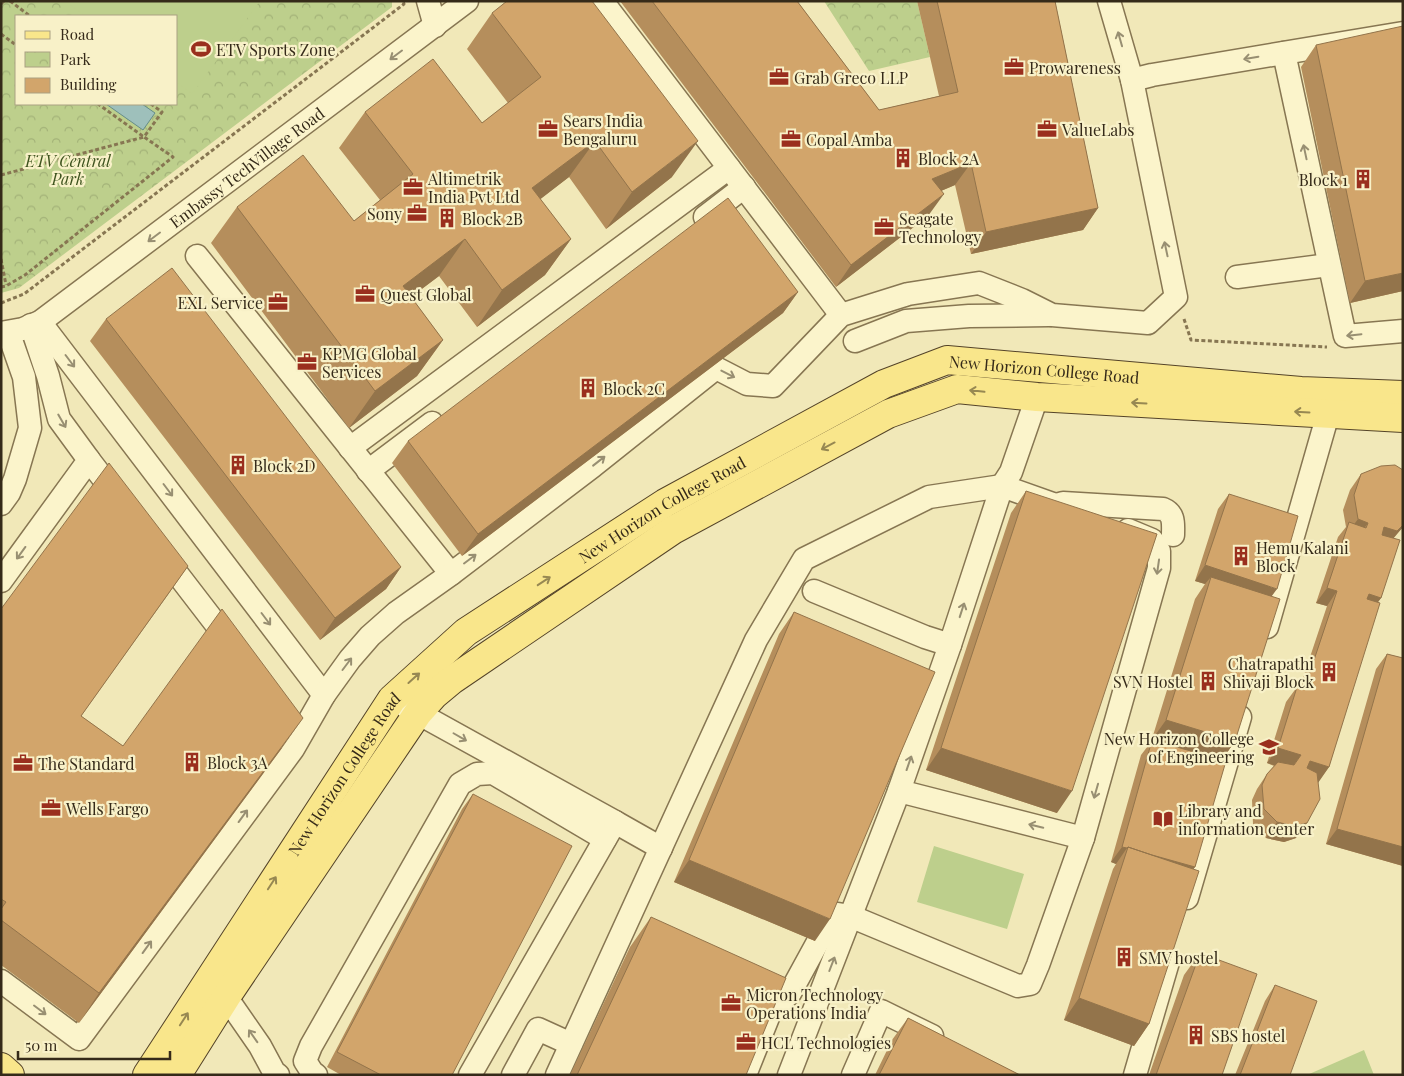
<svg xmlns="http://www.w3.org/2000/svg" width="1404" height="1076" font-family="'Playfair Display',serif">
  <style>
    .park { fill: url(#park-crowns); fill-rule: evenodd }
    .pitch { fill: #bdcf8c }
    .water { fill: #9ec0bb; stroke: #658d89 }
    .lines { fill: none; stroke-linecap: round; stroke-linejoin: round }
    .minor-casing { stroke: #877652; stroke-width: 25 }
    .major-casing { stroke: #544328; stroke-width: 30 }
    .path { stroke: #877652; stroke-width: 3; stroke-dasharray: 4 2.5; stroke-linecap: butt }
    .minor { stroke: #fbf4cb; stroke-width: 22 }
    .major { stroke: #f9e68b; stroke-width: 28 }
    .wall { fill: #b58e5c }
    .shaded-wall { fill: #93744b }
    .building { fill: #d2a56b; stroke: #93744b }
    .oneway { stroke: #988f72 }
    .oneway2 { stroke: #978852 }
    .labels { text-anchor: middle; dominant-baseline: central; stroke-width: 4.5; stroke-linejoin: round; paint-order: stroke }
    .poi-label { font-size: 16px; fill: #352a19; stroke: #f8f1c8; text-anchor: start }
    .park-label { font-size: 16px; font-style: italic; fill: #3e531e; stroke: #f8f1c8 }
    .street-label { font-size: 16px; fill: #352a19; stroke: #f8f1c8 }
  </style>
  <defs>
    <pattern id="park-crowns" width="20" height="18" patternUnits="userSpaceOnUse" patternTransform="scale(1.25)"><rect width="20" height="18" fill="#bdcf8c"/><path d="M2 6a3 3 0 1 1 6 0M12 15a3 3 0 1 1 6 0" fill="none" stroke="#a3b278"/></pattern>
  </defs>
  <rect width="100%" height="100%" fill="#f1e8b8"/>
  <path class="park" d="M1,1h391v6l-373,281 -18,5zM16,16h160v88h-160z
    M824,1h93l13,56 -61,14z"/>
  <path class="pitch" d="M65,1h195l-68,93 -16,-12v-66h-91z
    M934,846l90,28 -17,55 -90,-27z
    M1364,1050l10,25h-67z"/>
  <path class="water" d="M106,104h36l13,9 -12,17z"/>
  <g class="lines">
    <defs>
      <g id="minor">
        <path d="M428,1l7,25"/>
        <path d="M602,1l239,314"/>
        <path d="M1284,53l61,283 58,-5"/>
        <path d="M1132,80l20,-5 251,-42"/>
        <path d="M705,217l39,-30"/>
        <path d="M197,256l254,318"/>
        <path d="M1237,277l92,-12"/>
        <path d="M40,322l284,373"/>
        <path id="s1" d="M1,333l22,-4 17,-7 427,-321"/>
        <path d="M855,341l51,-20 63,-5 80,-1"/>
        <path d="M350,448l379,-280"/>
        <path d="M89,460l30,39"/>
        <path d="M368,471l64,-48"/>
        <path d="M1,504l8,-11 6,-14 15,-51 -6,-51 -13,-37"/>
        <path d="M1056,505l7,-2 100,6c12,5 10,15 10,26"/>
        <path d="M162,554l70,91"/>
        <path d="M1,581l88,-121 -30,-41 -11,-43 -17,-51"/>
        <path d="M814,591l111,46 25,8"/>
        <path d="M1267,627l61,-213"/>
        <path d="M405,706l210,116 -145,253"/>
        <path d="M899,791l184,47"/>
        <path d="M615,822l46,26"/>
        <path d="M1187,898l53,-181"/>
        <path d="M1,981l78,58 214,-290 31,-54 26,-36 20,-23 26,-23 55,-39 142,-108 123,-98 31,16 26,2 68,-71 67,-21 71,-11 43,17 30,15 96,8 28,-26 -44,-217 -23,-79"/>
        <path d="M226,997l34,49 14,26 4,3"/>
        <path d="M316,1075l-4,-3 -7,-11 6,-15 149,-262 17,-10 16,-1 112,66"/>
        <path d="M513,1075l25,-46 33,15"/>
        <path d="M557,1075l199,-435 48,-81 125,-62 73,-11 51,18"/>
        <path d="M745,1075l24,-60 10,-12 11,-10 41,-75 7,-4 12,2 168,70 12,-2 8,-19 45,-127 76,-270v-17l-7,-11 -24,-10"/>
        <path d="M789,1075l110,-284 51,-146 52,-159 9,-14 26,-75"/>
        <path d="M853,1075l28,-64 51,25"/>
        <path d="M1135,1075l33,-113"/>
      </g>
      <g id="major">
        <path d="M1,1067l9,8"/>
        <path id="s2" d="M147,1075l245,-376 74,-67 199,-129 219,-119 63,-24 354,31 102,4"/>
        <path d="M177,1075l49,-78 175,-259 17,-25 16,-18 18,-15 221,-150 215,-116 69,-25 80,8 366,21"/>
      </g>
    </defs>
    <use href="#minor" class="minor-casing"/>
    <use href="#major" class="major-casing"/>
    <path class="path" d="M10,1l20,15
      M1,4l3,-3
      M1,34l15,11
      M1,175l143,-38 -46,-33
      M1,259l5,26
      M1,287l5,-1 19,-11 148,-118 -29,-20 18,-25 -11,-8
      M1,303l23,-9 380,-290 -1,-3
      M1184,319l7,21 136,7"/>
    <use href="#minor" class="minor"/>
    <use href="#major" class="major"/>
  </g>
  <path class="wall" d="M620,1h177l82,109 60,-14 -22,-95h138l43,207 -15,22 -112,24 -16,-69 -14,6 -13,25 -92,71z
    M492,13l180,164 -66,52 -37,-52 -29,22 31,40 -26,36 -68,52 -38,-51 -28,21 32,43 -26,36 -68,52 -138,-185 26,-36 117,14 26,-21 -41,-52 26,-36 117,11 26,-20 -41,-54z
    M1316,45l87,246 -53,12 -49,-236z
    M798,292l-15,21 -321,243 -70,-93 16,-22z
    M106,319l295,248 -15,22 -66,51 -230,-299z
    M1361,474l42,53 -10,11 -12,60 -4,5 -48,164 -11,15 -22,56 -12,4 -18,-4 -13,-14 -1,-24 5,-11 10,-15 7,-8 -7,-3 19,-61 11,-15h3l27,-81 -11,-3 22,-66 8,-10 -3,-17 7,-20z
    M1026,491l31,322 -131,-43 85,-257z
    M1229,494l43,102 -37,145 -13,19 -27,107 -2,2 -44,155 -15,22 -70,-26 49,-151 3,-5 -5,-2 30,-107 10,-13 44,-143 10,-15 -10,-3 23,-72z
    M188,566l-107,150 42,30 159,2 -203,275 -78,-58v-356z
    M794,612l21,329 -141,-59 105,-248z
    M1387,654l16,4v208l-77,-22 50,-175z
    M473,794l-21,281h-111l-14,-8 135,-258z
    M651,917l95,158h-176l60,-128z
    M1200,953l22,122h-73l35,-100z
    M1275,985l15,90h-55l30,-74z
    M908,1018l112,57h-145l17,-35z"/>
  <path class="shaded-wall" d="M595,141l-26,36 -62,48 25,-37z
    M698,141l-26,36 -66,52 26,-37z
    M971,163l-16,22 -38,16 15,-22z
    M944,194l-16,22 -92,71 15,-22z
    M1098,208l-15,22 -112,24 15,-22z
    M465,239l-26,37 -61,46 25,-36z
    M571,239l-26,36 -68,52 25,-37z
    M1403,273v18l-53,12 15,-22z
    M798,292l-15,21 -321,243 16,-22z
    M443,340l-26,36 -68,52 26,-37z
    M1358,519l10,4 -11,15 -10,-4z
    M1403,525v2l-16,19 -14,-4 11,-15z
    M1205,565l72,24 -11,15 -55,-27 -6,7 -10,-3z
    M188,566l-21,30 -107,149 21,-29z
    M401,567l-15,22 -66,51 15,-22z
    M1327,588l10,3 -10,15 -11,-3z
    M1369,594l12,4 -11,15 -12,-4z
    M303,718l-21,30 -203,275 20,-30z
    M1166,720l69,21 -15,22 -68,-23 -1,1z
    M941,748l131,43 -15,22 -131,-43z
    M1278,748l23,7 -11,15 -23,-7z
    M1310,761l19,6 -11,16 -19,-6z
    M1277,822l30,1 -11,15 -12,4 -18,-4z
    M1337,829l66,18v19l-77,-22z
    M1122,847l5,1 -11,16 -5,-2z
    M1127,848l68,19 -11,15z
    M689,860l141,59 -15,22 -141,-59z
    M1079,998l70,26 -15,22 -70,-26z"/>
  <path class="building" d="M507,1h85l106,140 -66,51 -37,-51 -63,47 39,51 -69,51 -37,-51 -62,47 40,54 -68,51 -138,-184 66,-52 51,66 59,-47 -48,-62 68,-53 49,64 59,-46 -49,-64z
    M652,1h145l82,109 79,-18 -21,-91h118l43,207 -112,24 -15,-69 -39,16 12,15 -93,71z
    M1403,26v247l-38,8 -49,-236z
    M728,198l70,94 -320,242 -70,-93z
    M172,268l229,299 -66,51 -229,-299z
    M109,463l79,103 -107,150 42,30 99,-137 81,109 -204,275 -98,-73v-11l5,-7 -5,-3v-290z
    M1395,465l8,5v55l-6,6 -13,-4 -2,8 18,5 -19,58 -12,-4 -2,5 13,4 -51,164 -19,-6 -3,7 10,5 3,26 -13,24 -13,3 -17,-4 -13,-13 -2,-24 5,-11 11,-12 16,3 7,-10 -23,-7 19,-61h8l32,-96 -10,-3 22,-66 17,6 2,-5 -10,-4 -4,-24 7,-21 20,-8z
    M1026,491l131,43 -85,257 -131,-43z
    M1229,494l69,22 -21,73 -72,-24z
    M1211,577l69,22 -45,142 -69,-21z
    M794,612l141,60 -105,247 -141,-59z
    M1387,654l16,4v189l-66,-18z
    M1152,740l74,21 -31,106 -43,-12 -24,-8 -1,1 -5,-1z
    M473,794l99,52 -120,229h-71l-44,-23z
    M1128,847l71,24 -50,153 -70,-26z
    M651,917l135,61 -40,97h-169z
    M1200,953l57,21 -35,101h-66z
    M1275,985l42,16 -27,74h-50z
    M908,1018l112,57h-141z"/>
  <defs><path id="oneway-shaft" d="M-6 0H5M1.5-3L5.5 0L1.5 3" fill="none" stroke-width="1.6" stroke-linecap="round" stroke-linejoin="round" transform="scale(1.25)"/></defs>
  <g class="oneway">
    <use href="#oneway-shaft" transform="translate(1120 39) rotate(-106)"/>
    <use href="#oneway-shaft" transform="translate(396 55) rotate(143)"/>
    <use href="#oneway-shaft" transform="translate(1251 58) rotate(170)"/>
    <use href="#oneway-shaft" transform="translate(1305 152) rotate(-102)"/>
    <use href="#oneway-shaft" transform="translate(154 237) rotate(143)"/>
    <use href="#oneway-shaft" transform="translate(1166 249) rotate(-102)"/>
    <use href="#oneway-shaft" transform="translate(1354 335) rotate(174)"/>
    <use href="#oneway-shaft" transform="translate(70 361) rotate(53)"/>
    <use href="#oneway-shaft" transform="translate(728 374) rotate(27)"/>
    <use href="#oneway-shaft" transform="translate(62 421) rotate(60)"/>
    <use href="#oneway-shaft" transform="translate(599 461) rotate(-38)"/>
    <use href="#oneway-shaft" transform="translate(168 490) rotate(53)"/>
    <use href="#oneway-shaft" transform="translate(21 553) rotate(126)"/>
    <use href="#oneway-shaft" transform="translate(470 559) rotate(-37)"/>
    <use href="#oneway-shaft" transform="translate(1158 567) rotate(98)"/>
    <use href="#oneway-shaft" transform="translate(962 610) rotate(-72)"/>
    <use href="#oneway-shaft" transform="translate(266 619) rotate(53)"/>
    <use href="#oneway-shaft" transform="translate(347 664) rotate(-53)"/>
    <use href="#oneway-shaft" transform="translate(460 737) rotate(30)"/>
    <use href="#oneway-shaft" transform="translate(909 763) rotate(-71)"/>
    <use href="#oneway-shaft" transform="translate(1096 791) rotate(106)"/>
    <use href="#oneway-shaft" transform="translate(243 816) rotate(-54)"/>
    <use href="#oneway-shaft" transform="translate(1036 826) rotate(-166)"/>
    <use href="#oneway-shaft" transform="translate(147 947) rotate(-54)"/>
    <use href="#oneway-shaft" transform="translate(832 964) rotate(-69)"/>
    <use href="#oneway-shaft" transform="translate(40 1010) rotate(37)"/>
    <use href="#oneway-shaft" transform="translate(253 1036) rotate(-125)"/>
  </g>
  <g class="oneway2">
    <use href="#oneway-shaft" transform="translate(977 391) rotate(-174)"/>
    <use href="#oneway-shaft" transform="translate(1139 403) rotate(-177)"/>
    <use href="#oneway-shaft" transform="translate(1302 412) rotate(-177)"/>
    <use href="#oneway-shaft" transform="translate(828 446) rotate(152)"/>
    <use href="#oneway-shaft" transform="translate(544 581) rotate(-33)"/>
    <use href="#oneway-shaft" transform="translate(414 678) rotate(-42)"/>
    <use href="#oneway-shaft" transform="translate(272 883) rotate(-57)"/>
    <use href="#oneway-shaft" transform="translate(184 1019) rotate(-57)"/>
  </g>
  <defs>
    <symbol id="stadium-bare" viewBox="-9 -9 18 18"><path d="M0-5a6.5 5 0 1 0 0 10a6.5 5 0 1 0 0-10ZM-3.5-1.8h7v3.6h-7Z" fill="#9a2f1e" stroke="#f8f1c8" stroke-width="2.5" paint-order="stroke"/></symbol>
    <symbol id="office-bare" viewBox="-9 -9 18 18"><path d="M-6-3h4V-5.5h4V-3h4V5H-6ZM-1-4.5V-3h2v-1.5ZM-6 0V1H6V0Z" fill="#9a2f1e" stroke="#f8f1c8" stroke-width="2.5" paint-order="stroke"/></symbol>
    <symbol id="building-bare" viewBox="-9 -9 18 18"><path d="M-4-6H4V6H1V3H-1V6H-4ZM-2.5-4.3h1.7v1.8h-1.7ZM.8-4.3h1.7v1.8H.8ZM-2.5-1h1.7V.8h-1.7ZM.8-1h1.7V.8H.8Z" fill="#9a2f1e" stroke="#f8f1c8" stroke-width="2.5" paint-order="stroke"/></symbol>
    <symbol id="university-bare" viewBox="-9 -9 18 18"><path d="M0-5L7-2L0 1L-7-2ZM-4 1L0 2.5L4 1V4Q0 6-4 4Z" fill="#9a2f1e" stroke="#f8f1c8" stroke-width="2.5" paint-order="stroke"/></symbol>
    <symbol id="library-bare" viewBox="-9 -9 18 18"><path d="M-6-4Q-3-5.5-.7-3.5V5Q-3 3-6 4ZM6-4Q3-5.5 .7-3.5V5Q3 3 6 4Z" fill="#9a2f1e" stroke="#f8f1c8" stroke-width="2.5" paint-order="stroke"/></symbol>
  </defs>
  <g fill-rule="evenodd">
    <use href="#stadium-bare" x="187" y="35" width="28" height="28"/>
    <use href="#office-bare" x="1000" y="53" width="28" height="28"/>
    <use href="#office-bare" x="765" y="63" width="28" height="28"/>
    <use href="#office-bare" x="534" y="115" width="28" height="28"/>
    <use href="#office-bare" x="1033" y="115" width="28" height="28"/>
    <use href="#office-bare" x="777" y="125" width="28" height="28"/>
    <use href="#building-bare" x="889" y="144" width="28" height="28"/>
    <use href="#building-bare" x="1349" y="165" width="28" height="28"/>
    <use href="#office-bare" x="399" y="173" width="28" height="28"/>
    <use href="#office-bare" x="403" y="199" width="28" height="28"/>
    <use href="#building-bare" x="433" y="204" width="28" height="28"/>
    <use href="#office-bare" x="870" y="213" width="28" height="28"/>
    <use href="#office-bare" x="351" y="280" width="28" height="28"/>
    <use href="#office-bare" x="264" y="288" width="28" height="28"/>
    <use href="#office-bare" x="293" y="348" width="28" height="28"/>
    <use href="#building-bare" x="574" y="374" width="28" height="28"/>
    <use href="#building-bare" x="224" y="451" width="28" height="28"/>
    <use href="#building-bare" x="1227" y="542" width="28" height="28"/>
    <use href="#building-bare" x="1315" y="658" width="28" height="28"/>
    <use href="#building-bare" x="1194" y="667" width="28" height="28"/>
    <use href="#university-bare" x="1255" y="733" width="28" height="28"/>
    <use href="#building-bare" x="178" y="748" width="28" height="28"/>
    <use href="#office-bare" x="9" y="749" width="28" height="28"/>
    <use href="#office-bare" x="37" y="794" width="28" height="28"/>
    <use href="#library-bare" x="1149" y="805" width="28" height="28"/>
    <use href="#building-bare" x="1110" y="943" width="28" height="28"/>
    <use href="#office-bare" x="717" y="989" width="28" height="28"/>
    <use href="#building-bare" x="1182" y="1021" width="28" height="28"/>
    <use href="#office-bare" x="732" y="1028" width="28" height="28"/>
  </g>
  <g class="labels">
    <g class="poi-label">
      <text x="216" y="49">ETV Sports Zone</text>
      <text x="1029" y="67">Prowareness</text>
      <text x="794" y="77">Grab Greco LLP</text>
      <text x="563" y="120">Sears India<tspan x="563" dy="18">Bengaluru</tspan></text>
      <text x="1062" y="129">ValueLabs</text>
      <text x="806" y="139">Copal Amba</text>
      <text x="918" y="158">Block 2A</text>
      <text x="428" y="178">Altimetrik<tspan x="428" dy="18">India Pvt Ltd</tspan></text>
      <text x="1348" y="179" text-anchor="end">Block 1</text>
      <text x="402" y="213" text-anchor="end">Sony</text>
      <text x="462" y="218">Block 2B</text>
      <text x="899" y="218">Seagate<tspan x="899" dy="18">Technology</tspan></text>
      <text x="380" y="294">Quest Global</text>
      <text x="263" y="302" text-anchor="end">EXL Service</text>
      <text x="322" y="353">KPMG Global<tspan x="322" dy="18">Services</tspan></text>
      <text x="603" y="388">Block 2C</text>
      <text x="253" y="465">Block 2D</text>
      <text x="1256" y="547">Hemu Kalani<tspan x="1256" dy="18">Block</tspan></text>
      <text x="1314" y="663" text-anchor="end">Chatrapathi<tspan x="1314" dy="18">Shivaji Block</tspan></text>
      <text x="1193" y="681" text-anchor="end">SVN Hostel</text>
      <text x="1254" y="738" text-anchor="end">New Horizon College<tspan x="1254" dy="18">of Engineering</tspan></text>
      <text x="207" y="762">Block 3A</text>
      <text x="38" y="763">The Standard</text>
      <text x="66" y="808">Wells Fargo</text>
      <text x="1178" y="810">Library and<tspan x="1178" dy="18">information center</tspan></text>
      <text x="1139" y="957">SMV hostel</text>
      <text x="746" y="994">Micron Technology<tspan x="746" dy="18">Operations India</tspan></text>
      <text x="1211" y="1035">SBS hostel</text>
      <text x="761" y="1042">HCL Technologies</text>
    </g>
    <g class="park-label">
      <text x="68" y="160">ETV Central<tspan x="68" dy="18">Park</tspan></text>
    </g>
    <g class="street-label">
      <text stroke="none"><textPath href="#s1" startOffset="299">Embassy TechVillage Road</textPath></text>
      <text stroke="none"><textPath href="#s2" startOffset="1200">New Horizon College Road</textPath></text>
      <text stroke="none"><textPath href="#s2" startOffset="780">New Horizon College Road</textPath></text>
      <text stroke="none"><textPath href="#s2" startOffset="360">New Horizon College Road</textPath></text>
    </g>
  </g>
  <rect width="1404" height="1076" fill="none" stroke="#352a19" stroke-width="5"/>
  <rect x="15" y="15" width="162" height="90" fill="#f8f1c8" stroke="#aaa182"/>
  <rect x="25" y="31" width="25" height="8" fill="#f9e68b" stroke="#aaa182"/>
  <text x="60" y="40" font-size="15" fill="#352a19">Road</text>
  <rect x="25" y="52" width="25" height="15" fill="url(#park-crowns)" stroke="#aaa182"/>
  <text x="60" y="65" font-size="15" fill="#352a19">Park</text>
  <rect x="25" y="78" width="25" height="15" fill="#d2a56b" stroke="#aaa182"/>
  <text x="60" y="90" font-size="15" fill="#352a19">Building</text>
  <path d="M18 1051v8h152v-8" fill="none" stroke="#352a19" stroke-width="2.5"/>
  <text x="25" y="1051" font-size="15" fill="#352a19" stroke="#f8f1c8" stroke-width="4" paint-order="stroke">50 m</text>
</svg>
